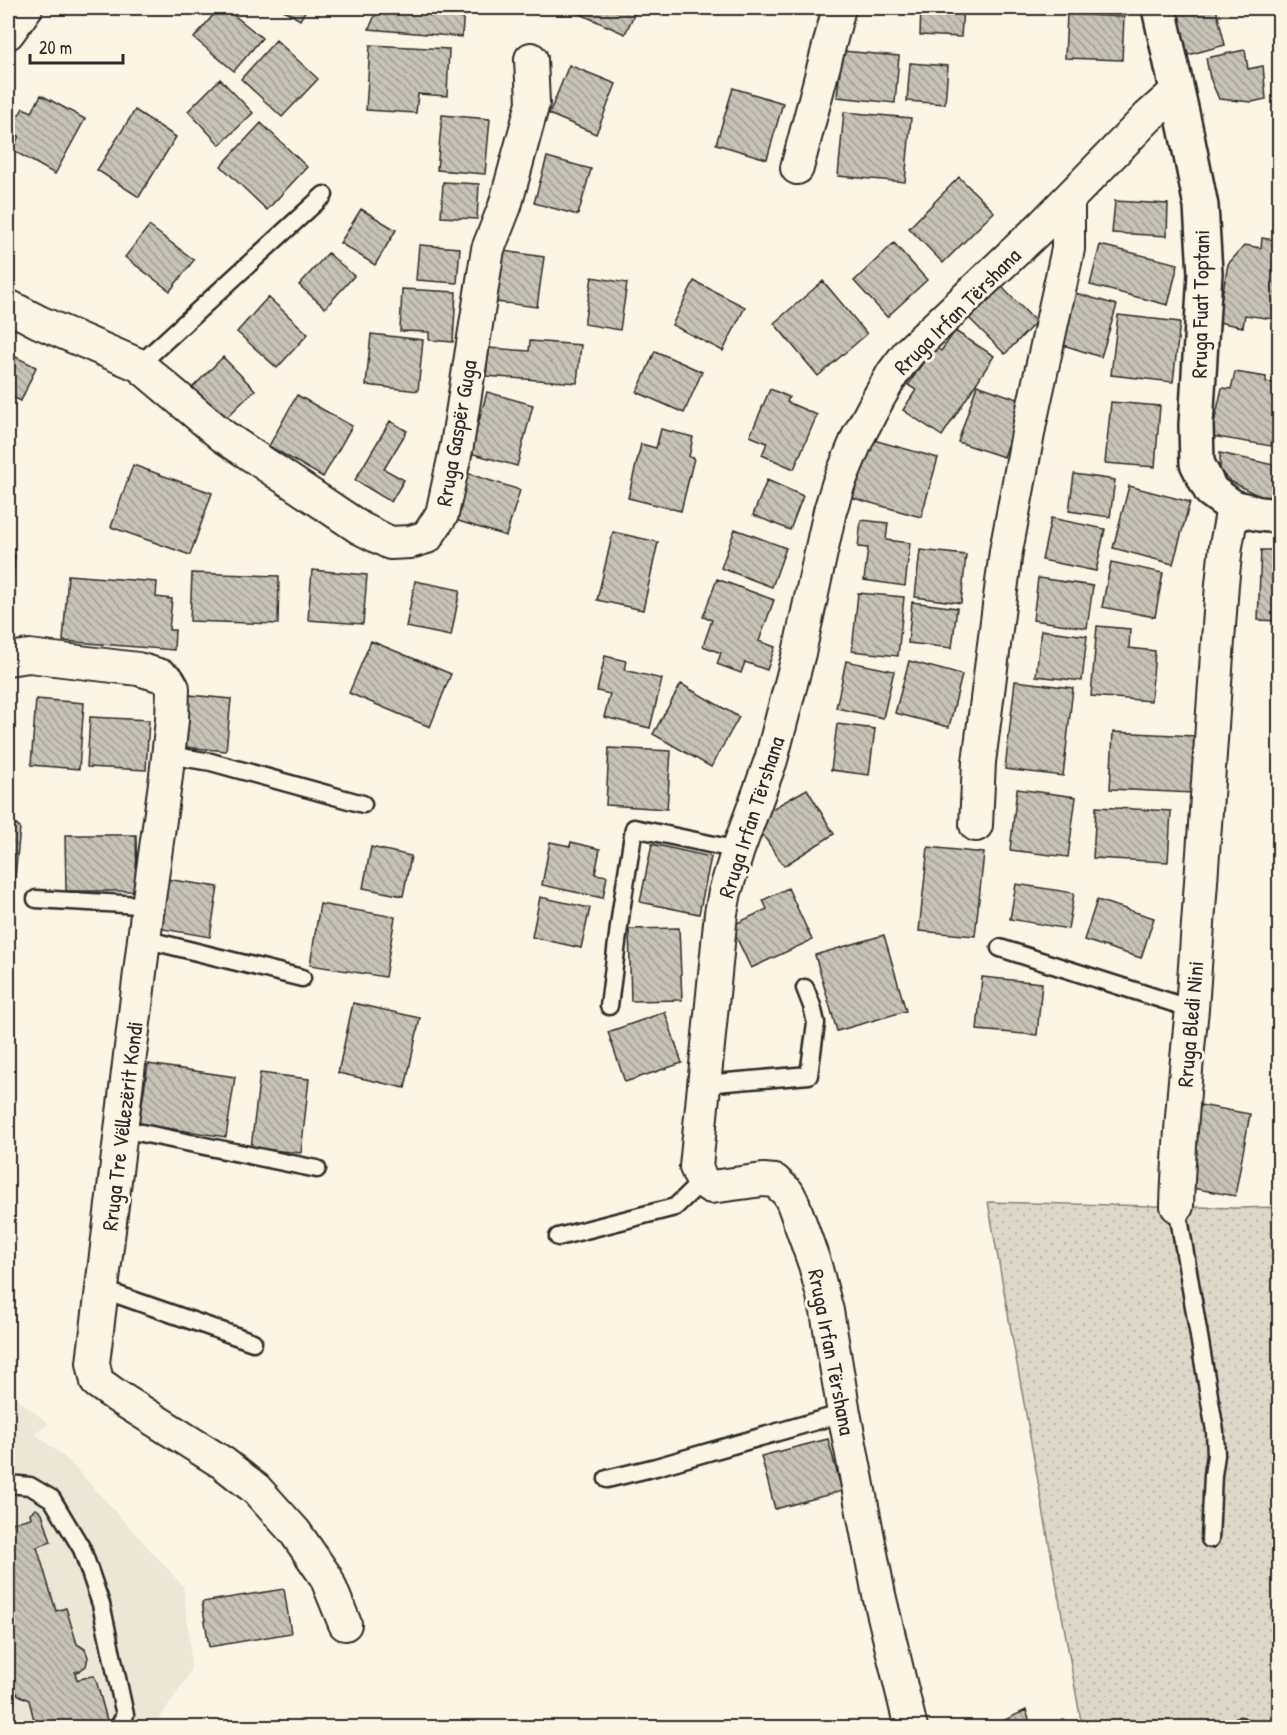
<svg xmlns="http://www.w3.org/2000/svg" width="1287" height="1735" font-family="'Patrick Hand',sans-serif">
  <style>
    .built { fill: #ece6d7 }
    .grass { fill: url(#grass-dots); stroke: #84827a; stroke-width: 1.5 }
    .building { fill: url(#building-back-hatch); stroke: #2b2b2b; stroke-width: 1.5 }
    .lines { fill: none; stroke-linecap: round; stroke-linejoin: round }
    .lane-casing { stroke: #2b2b2b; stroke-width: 21 }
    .street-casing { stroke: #2b2b2b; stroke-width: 36 }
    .secondary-casing { stroke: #2b2b2b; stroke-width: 38 }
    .lane { stroke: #fcf5e5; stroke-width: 16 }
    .street { stroke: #fcf5e5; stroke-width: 32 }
    .secondary { stroke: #fcf5e5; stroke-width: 33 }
    .labels { text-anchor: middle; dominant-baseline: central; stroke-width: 6; stroke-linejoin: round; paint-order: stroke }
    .street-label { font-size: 22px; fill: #2b2b2b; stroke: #fcf5e5 }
  </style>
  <defs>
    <pattern id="grass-dots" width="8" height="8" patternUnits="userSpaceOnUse" patternTransform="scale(1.5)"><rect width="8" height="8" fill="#ded8ca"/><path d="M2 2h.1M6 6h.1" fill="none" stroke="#bfbaae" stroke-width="1.8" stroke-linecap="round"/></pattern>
    <pattern id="building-back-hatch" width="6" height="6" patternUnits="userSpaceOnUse" patternTransform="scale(1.5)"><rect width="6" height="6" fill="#c8c3b7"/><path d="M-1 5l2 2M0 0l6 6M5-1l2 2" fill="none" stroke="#a39f95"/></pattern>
  </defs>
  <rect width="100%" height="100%" fill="#fcf5e5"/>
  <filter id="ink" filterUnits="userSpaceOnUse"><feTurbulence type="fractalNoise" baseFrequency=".0167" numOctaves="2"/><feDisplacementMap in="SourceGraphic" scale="12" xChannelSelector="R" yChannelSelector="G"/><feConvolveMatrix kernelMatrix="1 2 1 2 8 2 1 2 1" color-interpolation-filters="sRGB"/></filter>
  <g filter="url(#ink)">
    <path class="built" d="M8,1391l41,33 -15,9 35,28 114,125 7,58 1,24 -4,10 -33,49h-146z"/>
    <path class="grass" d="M988,1202l249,6 42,-1v520h-197z"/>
    <path class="building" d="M219,8h6l37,30 -28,33 -40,-33z
      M280,8h27l-7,12z
      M378,8h86l-2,29 -93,-8z
      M580,8h57l-12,26 -47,-21z
      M921,8h42l-2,29 -41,-2z
      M1173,8h43l9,37 -41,11z
      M1067,14l57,3 -2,43 -57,-2z
      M276,40l42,39 -36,38 -41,-38z
      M370,45l79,4 -2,47 -29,-2 -2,19 -50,-3z
      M1245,50l3,19 15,-3 3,33 -14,3 -33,-3 -9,-21 -4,-20z
      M842,51l57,5 -4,47 -58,-6z
      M910,63l38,3 -3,38 -38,-3z
      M569,65l47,19 -20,50 -47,-20z
      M220,79l33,34 -33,32 -32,-34z
      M733,88l50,15 -16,56 -51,-15z
      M41,95l44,24 -30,55 -43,-24 7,-14 -11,-6v-21l11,6 4,-7 9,4z
      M135,110l41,27 -37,60 -42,-27z
      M844,112l67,6 -6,64 -67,-6z
      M442,115l48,4 -5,55 -48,-4z
      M261,123l46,44 -40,43 -46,-44z
      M547,157l44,12 -13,46 -44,-12z
      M959,177l35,35 -51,51 -34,-35z
      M443,182l36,2 -2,35 -36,-2z
      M1115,201l53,3 -1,32 -55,-3z
      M361,209l35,21 -21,35 -35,-22z
      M149,226l45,34 -24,31 -45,-34z
      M1262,238l18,3v79l-35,-5 -2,12 -26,-5 11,-58 17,-19 16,3z
      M894,243l33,37 -40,37 -33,-36z
      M419,245l41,3 -3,35 -41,-3z
      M1100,245l78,19 -10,41 -78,-20z
      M503,251l41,6 -7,50 -41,-5z
      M328,253l26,23 -29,32 -26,-23z
      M592,277l35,6 -7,47 -36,-6z
      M694,281l51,26 -22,44 -51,-26z
      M823,281l44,53 -49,42 -44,-53z
      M999,284l37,38 -31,32 -38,-38z
      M402,289l54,3 -3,50 -24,-2v-8l-29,-1z
      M1072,292l45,13 -16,52 -44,-14z
      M268,297l40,37 -31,34 -40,-36z
      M1118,315l62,7 -7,60 -62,-7z
      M955,331l39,25 -52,80 -39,-26 13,-20 -8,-5 26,-39 7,5z
      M371,334l52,6 -5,51 -52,-6z
      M530,341l51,4 -4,38 -91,-7 3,-28 40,3z
      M655,351l47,21 -18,41 -47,-21z
      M8,353l28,14 -15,34 -13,-6z
      M223,357l32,33 -30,29 -32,-32z
      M1235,372l31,5v5l13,2 -4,19 4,1 -8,42 -60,-10 11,-48 9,1z
      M977,385l46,16 -19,56 -46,-15z
      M770,389l19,8 -2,5 30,13 -23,54 -32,-14 5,-12 -17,-7z
      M487,392l46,13 -16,61 -47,-13z
      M297,395l55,31 -29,51 -54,-31z
      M1111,402l49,4 -5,61 -50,-4z
      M390,421l17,10 -23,38 20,11 -13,22 -36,-22z
      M661,429l32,8 -4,20 5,1 -13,53 -53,-13 13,-54 15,4z
      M870,439l68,19 -17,59 -68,-19z
      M1220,453l58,13 -7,31 -6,2 -35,-18 -10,-10z
      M133,465l79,28 -22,62 -79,-28z
      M463,472l57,18 -14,46 -57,-18z
      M1074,474l41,6 -5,37 -41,-6z
      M767,480l36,16 -13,34 -37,-15z
      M1129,486l61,16 -17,62 -60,-16z
      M1051,518l54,11 -9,42 -54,-11z
      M861,520l27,3 -2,17 24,3 -5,43 -41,-6 4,-32 -10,-1z
      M735,529l51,19 -14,39 -51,-19z
      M613,532l45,10 -15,68 -46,-10z
      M920,550l46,5 -5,48 -46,-6z
      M1261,550h19v71l-22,-1z
      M8,554l7,1 -7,72z
      M1111,562l52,11 -8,44 -53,-10z
      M312,570l55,5 -4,49 -55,-4z
      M192,573l87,3 -1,48 -88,-3z
      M68,575l89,7 -1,15 16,2 -3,31h6l-1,20 -111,-9z
      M1038,578l55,8 -6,42 -54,-8z
      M717,579l57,21 -15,41 16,6 -8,23 -22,-8 -4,11 -24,-9 4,-11 -18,-7 9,-26 -9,-3z
      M415,581l45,9 -9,46 -45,-9z
      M858,593l46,4 -6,59 -46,-5z
      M912,602l45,6 -5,40 -44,-5z
      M1097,626l33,3 -1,19 26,3 -4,50 -60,-5z
      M1041,630l46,6 -5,45 -46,-5z
      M371,641l80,33 -21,53 -81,-34z
      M605,656l21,5 -2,9 38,9 -12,49 -46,-11 6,-23 -13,-3z
      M846,661l48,10 -11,47 -47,-10z
      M909,661l53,14 -13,52 -54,-14z
      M1015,681l58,7 -10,88 -58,-7z
      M681,684l58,33 -28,50 -58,-33z
      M179,694l52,5 -5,52 -52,-5z
      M36,699l48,4 -5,66 -48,-4z
      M90,717l59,3 -3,50 -59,-3z
      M837,724l38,5 -6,46 -38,-5z
      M1113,732l82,4 -2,57 -83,-4z
      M609,748l62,3 -4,58 -61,-4z
      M807,789l27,45 -50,32 -23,-34 9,-22z
      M1017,789l59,8 -8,60 -58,-7z
      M1096,807l75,4 -3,51 -75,-4z
      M8,822h5l7,6 -7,69 -5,2z
      M65,835h71l1,56h-71z
      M550,842l20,4 1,-4 29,7 -5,25 12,2 -4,22 -61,-13z
      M652,844l59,13 -12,57 -59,-12z
      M371,847l40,9 -8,40 -40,-8z
      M928,847l56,6 -9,83 -56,-5z
      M166,879l52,8 -8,50 -53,-9z
      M1016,884l58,9 -6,36 -58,-10z
      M788,888l24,52 -61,28 -20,-42 36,-17 -4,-9z
      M540,897l50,11 -9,40 -49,-11z
      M1097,900l57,18 -13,40 -57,-18z
      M320,904l75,13 -10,60 -75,-12z
      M679,928l3,72 -51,1 -2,-72z
      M884,935l22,76 -69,20 -22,-76z
      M982,977l60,6 -5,52 -60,-5z
      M353,1003l67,15 -15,70 -67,-15z
      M665,1012l17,51 -57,19 -17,-50z
      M148,1064l87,13 -9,60 -87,-13z
      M260,1073l49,6 -8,74 -50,-5z
      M1200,1105l50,9 -15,82 -49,-9z
      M828,1439l14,52 -67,18 -14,-53z
      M36,1509l6,4 9,29 -14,5 19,64 10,-3 11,36 8,5 3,8 -2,9 -7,5 -4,1 2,8 14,-4h3l2,4 11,40 -4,8h-67l-7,-28 -10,-5 -7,-6 -4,-8v-23l4,-8 -4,-17v-109l23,-6 -1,-5z
      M284,1589l7,44 -82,14 -7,-45z
      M1026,1710l6,18h-44z"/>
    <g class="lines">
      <defs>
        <path id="lane" d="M139,365l185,-170
          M168,755l43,7 152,42
          M36,899l88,5 24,2
          M144,939l158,39
          M1000,948l192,61
          M609,1006l12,-95 13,-83 104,22
          M704,1084l105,-9 7,-52 -4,-17 -7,-18
          M122,1129l195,40
          M1177,1206l38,225 1,24 -3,20 -3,64
          M558,1237l117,-30 27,-26
          M101,1289l152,53
          M607,1479l49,-12 188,-54
          M8,1484l22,2 22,13 30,50 19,55 24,111 -7,13
          M1240,1728v-2"/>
        <path id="street" d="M8,33l18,-25
          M797,168l42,-160
          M8,306l31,16 100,43 84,71 137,92 30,15 20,-1 17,-5 15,-23 15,-69 31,-196 17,-43 28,-103 -2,-44
          M8,659l21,-3 109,13 24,7 7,5 4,7 -1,32 -6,56 -18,130 -55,457 4,19 21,15 105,66 33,26 39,43 31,45 19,47
          M976,825l3,-63 27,-211 24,-128 38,-174v-49
          M1177,1206c2,-66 8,-131 15,-197l30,-425 4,-38 7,-39
          M911,1728l-32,-133 -35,-182 -17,-102 -12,-46 -22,-62 -5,-10 -13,-12 -12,-1 -52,7 -9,-6 -6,-14 25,-254 4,-21 13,-42 33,-90 28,-107 31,-142 8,-26 20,-48 20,-38 15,-26 16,-21 134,-127 105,-108 29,-26"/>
        <path id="secondary" d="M1159,8l27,123 15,75 4,67 -9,152 1,38 14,28 22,16 26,7 21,2"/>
      </defs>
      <use href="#lane" class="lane-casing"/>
      <use href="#street" class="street-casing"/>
      <use href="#secondary" class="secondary-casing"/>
      <use href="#lane" class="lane"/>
      <use href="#street" class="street"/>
      <use href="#secondary" class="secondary"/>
    </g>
  </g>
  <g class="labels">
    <g class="street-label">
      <text transform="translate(1200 304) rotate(-89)">Rruga Fuat Toptani</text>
      <text transform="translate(957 311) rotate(-45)">Rruga Irfan Tërshana</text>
      <text transform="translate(456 433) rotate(-80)">Rruga Gaspër Guga</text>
      <text transform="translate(751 817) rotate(-72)">Rruga Irfan Tërshana</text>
      <text transform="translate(1190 1024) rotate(-85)">Rruga Bledi Nini</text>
      <text transform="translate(122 1126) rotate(-83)">Rruga Tre Vëllezërit Kondi</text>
      <text transform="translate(832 1352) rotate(79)">Rruga Irfan Tërshana</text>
    </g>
  </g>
  <rect width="1287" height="1735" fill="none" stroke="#fcf5e5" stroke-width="30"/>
  <rect x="15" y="15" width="1257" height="1705" fill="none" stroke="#2b2b2b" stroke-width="2" filter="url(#ink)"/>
  <path d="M30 54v9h93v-9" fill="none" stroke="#2b2b2b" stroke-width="3"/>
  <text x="39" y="54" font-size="18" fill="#2b2b2b" stroke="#fcf5e5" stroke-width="4.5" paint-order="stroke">20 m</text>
</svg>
